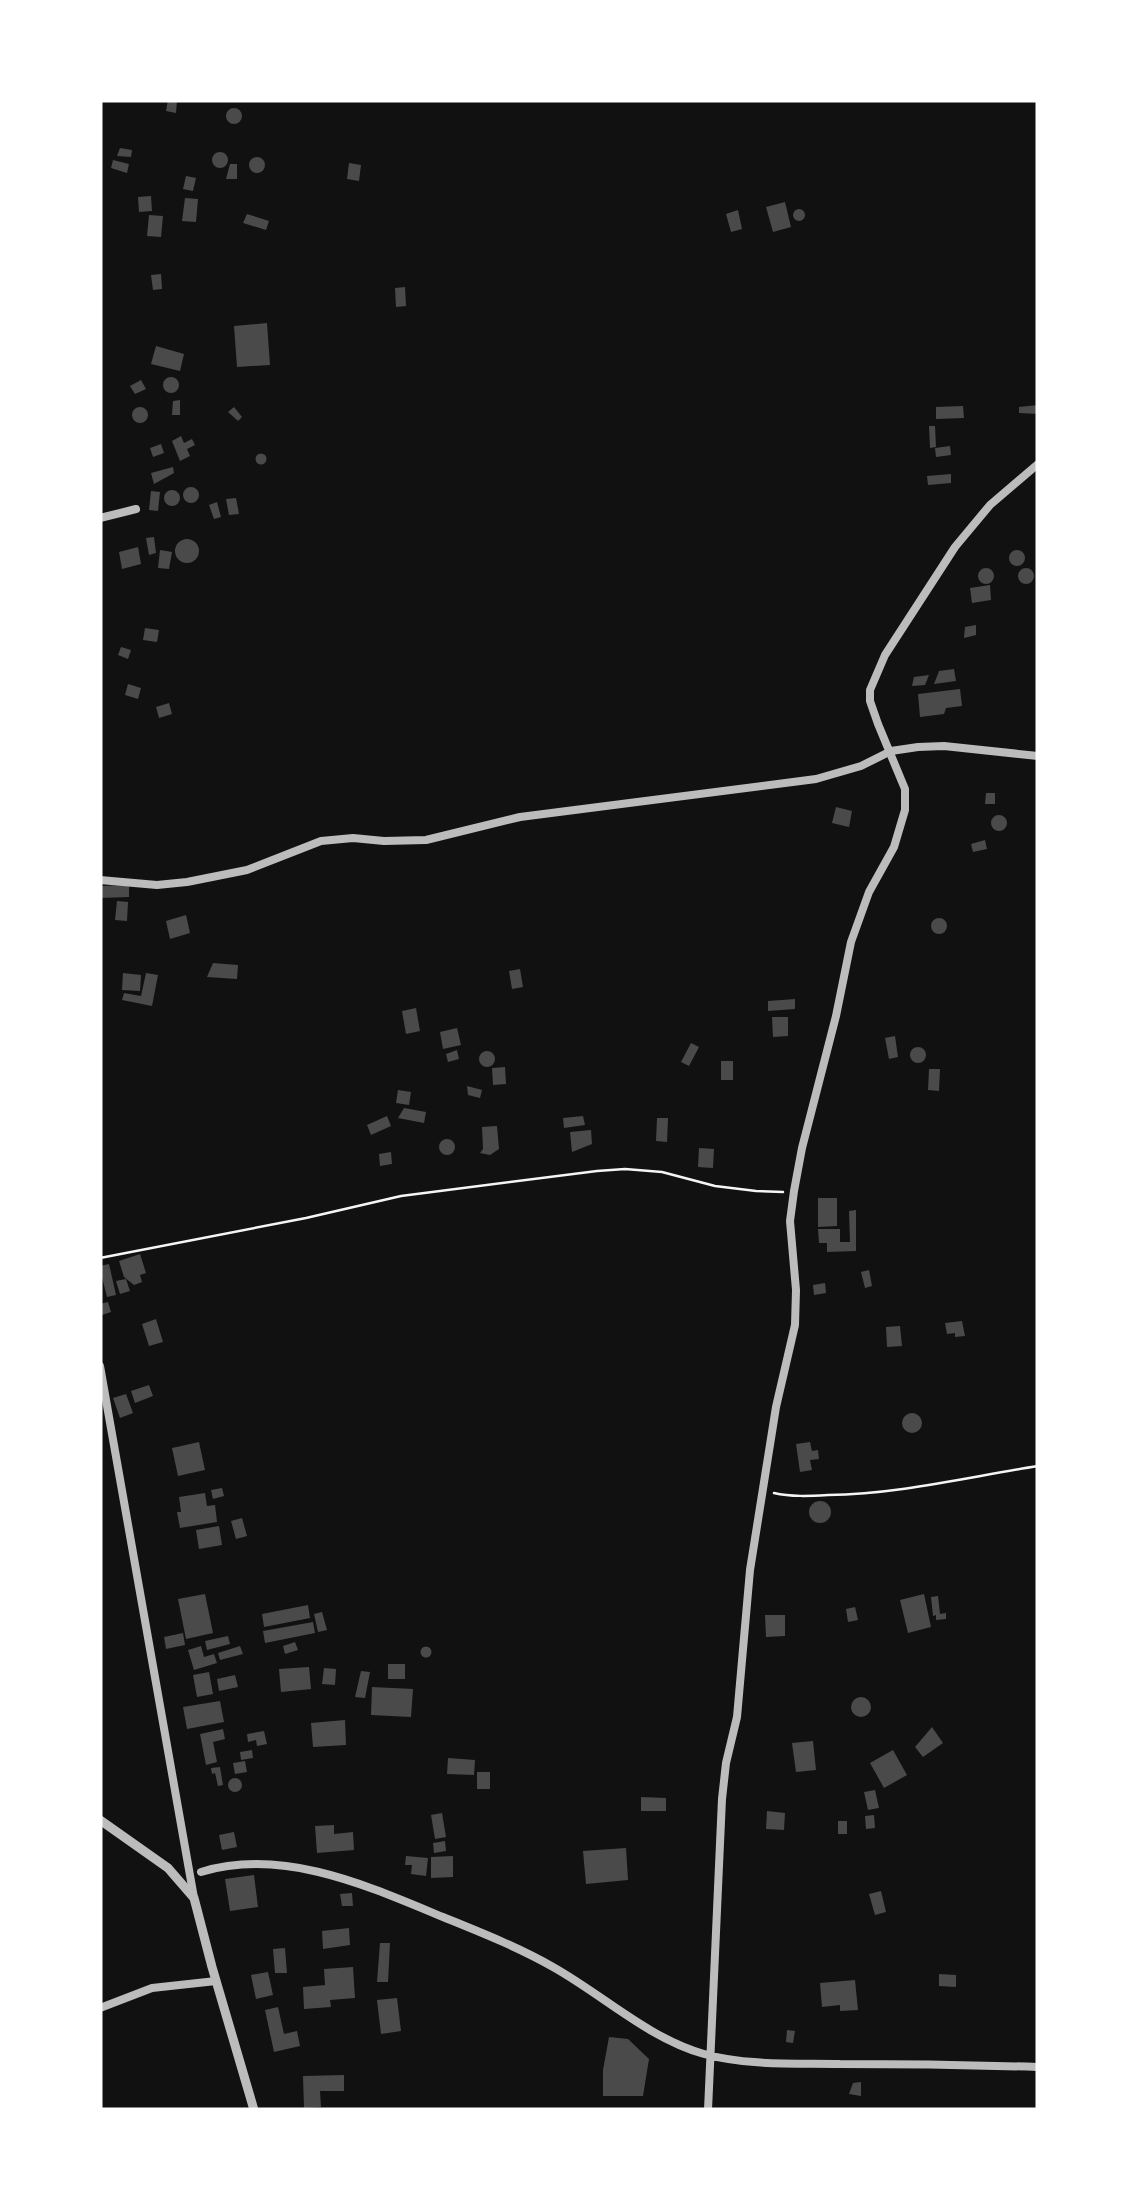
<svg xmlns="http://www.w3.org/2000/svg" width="1138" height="2210" font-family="'Fira Sans Condensed',sans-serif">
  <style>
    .building { fill: #4a4a4a }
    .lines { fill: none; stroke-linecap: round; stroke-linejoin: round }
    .path { stroke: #f5f5f5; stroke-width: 2.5 }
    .minor { stroke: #bcbcbc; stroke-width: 8 }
    .tertiary { stroke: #bcbcbc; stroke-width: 9 }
  </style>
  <rect width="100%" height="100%" fill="#111"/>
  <path class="building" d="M168,100l9,1 -1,12 -10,-2z
    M226 116a8 8 0 1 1 16 0a8 8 0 1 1-16 0Z
    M120,148l12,2 -1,7 -14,-1z
    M212 160a8 8 0 1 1 16 0a8 8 0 1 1-16 0Z
    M249 165a8 8 0 1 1 16 0a8 8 0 1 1-16 0Z
    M113,160l16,4 -2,9 -16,-5z
    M349,163l12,2 -2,16 -12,-2z
    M230,164h7v15h-11z
    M186,176l10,2 -3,13 -10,-2z
    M151,196l1,15 -13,1 -1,-15z
    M185,198l13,1 -2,23 -14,-1z
    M785,202l6,25 -18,5 -7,-25z
    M793 215a6 6 0 1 1 12 0a6 6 0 1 1-12 0Z
    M738,210l4,19 -11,3 -5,-18z
    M247,214l22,7 -3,9 -23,-7z
    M149,215l14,1 -2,21 -14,-1z
    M161,274l1,15 -9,1 -2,-15z
    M405,287l1,19 -10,1 -1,-19z
    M267,323l3,42 -33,2 -3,-41z
    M156,346l28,8 -4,17 -29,-7z
    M163 385a8 8 0 1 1 16 0a8 8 0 1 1-16 0Z
    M141,380l5,9 -11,5 -5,-8z
    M180,400v15h-8l1,-14z
    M1038,405v9l-19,-1v-6z
    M963,406l1,12 -28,1v-12z
    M234,407l8,10 -4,4 -10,-9z
    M132 415a8 8 0 1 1 16 0a8 8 0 1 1-16 0Z
    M929,426h6l1,21 -6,1z
    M181,436l3,7 8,-4 3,6 -8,4 3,7 -10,5 -8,-20z
    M161,444l3,9 -11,4 -3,-9z
    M950,446l1,9 -15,2 -1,-9z
    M255.5 459a5.5 5.5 0 1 1 11 0a5.5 5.5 0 1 1-11 0Z
    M173,467l1,6 -20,11 -3,-11z
    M951,474v9l-23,2 -1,-9z
    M183 495a8 8 0 1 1 16 0a8 8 0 1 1-16 0Z
    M164 498a8 8 0 1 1 16 0a8 8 0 1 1-16 0Z
    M151,491l9,1 -2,19 -9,-1z
    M236,498l3,16 -10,1 -3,-16z
    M217,502l4,15 -7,2 -5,-14z
    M154,537l2,16 -7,2 -3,-17z
    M175 551a12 12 0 1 1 24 0a12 12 0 1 1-24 0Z
    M138,547l3,17 -19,5 -3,-17z
    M160,550l12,2 -3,17 -11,-1z
    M1009 558a8 8 0 1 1 16 0a8 8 0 1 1-16 0Z
    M978 576a8 8 0 1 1 16 0a8 8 0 1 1-16 0Z
    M1018 576a8 8 0 1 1 16 0a8 8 0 1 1-16 0Z
    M990,585l1,15 -19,3 -2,-15z
    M976,625v10l-12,3 1,-11z
    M145,628l14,2 -2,12 -14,-2z
    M121,647l10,3 -3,9 -10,-4z
    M954,669l2,12 -22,3 5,-13z
    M929,675l-4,10 -13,1 2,-9z
    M128,684l13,4 -3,11 -13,-4z
    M960,689l2,17 -16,2 -2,6 -24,3 -2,-23z
    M169,703l3,11 -13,4 -3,-11z
    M986,793h9v11h-10z
    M836,807l16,4 -3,16 -17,-4z
    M991 823a8 8 0 1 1 16 0a8 8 0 1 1-16 0Z
    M985,840l2,9 -14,3 -2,-8z
    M129,885v12l-29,1v-12z
    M117,901l11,1 -1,19 -12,-1z
    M186,915l4,18 -20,6 -4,-18z
    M931 926a8 8 0 1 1 16 0a8 8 0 1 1-16 0Z
    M213,963l25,2 -1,14 -30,-2z
    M520,969l3,18 -11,2 -3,-18z
    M123,973l18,2 -1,16 -18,-1z
    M146,973l12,2 -6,31 -30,-6 2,-7 17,3z
    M795,999v10l-27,2v-10z
    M416,1008l4,23 -14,3 -4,-23z
    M772,1017h16v19l-15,1z
    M457,1028l4,17 -18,4 -3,-17z
    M895,1036l3,21 -9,2 -4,-21z
    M691,1043l8,4 -10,19 -8,-4z
    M910 1055a8 8 0 1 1 16 0a8 8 0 1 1-16 0Z
    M457,1050l2,9 -11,3 -2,-8z
    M479 1059a8 8 0 1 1 16 0a8 8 0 1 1-16 0Z
    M721,1061h12v19h-12z
    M505,1067l1,17 -13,1 -1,-17z
    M929,1069h11l-1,22 -11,-1z
    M467,1086l15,4 -2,8 -12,-3z
    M398,1090l13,2 -2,13 -13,-2z
    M404,1108l22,4 -2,11 -26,-5z
    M387,1116l4,10 -20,9 -4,-10z
    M583,1116l2,9 -21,3 -1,-10z
    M657,1118h11l-1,24 -11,-1z
    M497,1126l2,23 -9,6 -10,-2 3,-4 -1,-22z
    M591,1130l1,14 -20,8 -2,-20z
    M439 1147a8 8 0 1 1 16 0a8 8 0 1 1-16 0Z
    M699,1148l15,1 -1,19 -15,-1z
    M391,1152l1,12 -12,2 -1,-12z
    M818,1198h19v28l-19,1z
    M856,1210v41l-29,1v-9h-8l-1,-14h22v13h10l-1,-31z
    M140,1254l6,19 -6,2 2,7 -8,3 -10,-8 -5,-16z
    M109,1264l7,31 -9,2 -5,-20h-2v-11z
    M869,1270l3,16 -7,2 -4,-16z
    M126,1279l4,12 -10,3 -4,-13z
    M825,1283l1,10 -12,2 -1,-10z
    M108,1302l3,10 -9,3 -2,-11z
    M156,1319l7,23 -14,4 -7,-22z
    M962,1321l3,15 -10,1v-4l-8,1 -2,-11z
    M900,1326l2,20 -15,1 -1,-20z
    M149,1385l4,11 -18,7 -4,-12z
    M126,1394l7,19 -13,5 -7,-20z
    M902 1423a10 10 0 1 1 20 0a10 10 0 1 1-20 0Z
    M199,1442l6,28 -27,6 -6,-28z
    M810,1442l2,9 6,-1 1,9 -9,1 2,10 -12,2 -4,-28z
    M222,1488l2,8 -11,3 -2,-9z
    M205,1493l2,13 8,-1 2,17 -37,6 -3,-16h4l-2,-15z
    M809 1512a11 11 0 1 1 22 0a11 11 0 1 1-22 0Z
    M242,1518l5,18 -11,3 -5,-18z
    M219,1526l3,19 -23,4 -3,-19z
    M205,1594l8,39 -27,6 -8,-40z
    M924,1594l7,33 -23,6 -8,-33z
    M938,1596l2,18 6,-1v6l-10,1v-5l-3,1 -2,-19z
    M308,1605l2,13 -46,9 -2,-13z
    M855,1607l3,13 -10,2 -2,-13z
    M322,1612l5,18 -9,2 -4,-18z
    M765,1615h20v21l-19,1z
    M313,1622l2,11 -50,10 -2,-12z
    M183,1633l2,12 -19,4 -2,-12z
    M228,1636l2,8 -23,6 -2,-9z
    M295,1642l3,8 -13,4 -2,-8z
    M201,1646l3,11 10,-3 3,9 -23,7 -6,-20z
    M240,1646l3,8 -23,6 -2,-7z
    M420.5 1652a5.5 5.5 0 1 1 11 0a5.5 5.5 0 1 1-11 0Z
    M388,1664h17v15h-17z
    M309,1667l2,22 -30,3 -2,-23z
    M324,1668l12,1 -1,16 -13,-1z
    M361,1671l9,1 -5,26 -10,-1z
    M209,1672l4,22 -16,3 -4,-22z
    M235,1675l3,12 -19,4 -2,-12z
    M372,1687l41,2 -2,28 -40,-2z
    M851 1707a10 10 0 1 1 20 0a10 10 0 1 1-20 0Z
    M220,1701l4,21 -37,7 -4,-22z
    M345,1720l1,25 -33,2 -2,-24z
    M932,1727l11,16 -20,14 -8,-10z
    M223,1729l2,10 -12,3 4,20 -11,3 -6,-31z
    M264,1731l3,13 -10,2 -1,-6 -8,2 -1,-8z
    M813,1741l3,29 -20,2 -4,-29z
    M252,1750l1,8 -12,2 -1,-8z
    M893,1750l14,25 -23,13 -14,-25z
    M448,1758l27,2 -1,15 -27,-1z
    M245,1761l2,11 -12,2 -2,-11z
    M220,1767l3,18 -5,1 -3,-13 -3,1 -1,-6z
    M477,1772h13v17h-13z
    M228 1785a7 7 0 1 1 14 0a7 7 0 1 1-14 0Z
    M875,1790l4,18 -11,2 -4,-18z
    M641,1797l25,1v13h-25z
    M767,1811l18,2 -1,17 -18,-1z
    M442,1813l4,24 -11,2 -4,-24z
    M874,1815l1,13 -9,1 -1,-13z
    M838,1821h9v13h-9z
    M334,1825v9l19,-2 1,18 -37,3 -2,-27z
    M234,1832l3,15 -15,3 -3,-15z
    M445,1841l1,10 -12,2 -1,-10z
    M626,1848l2,32 -42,4 -3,-33z
    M406,1856l22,2 -2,18 -15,-2 1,-9h-7z
    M453,1856v21l-22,1v-21z
    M254,1875l4,32 -28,4 -5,-32z
    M881,1891l5,21 -11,3 -6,-21z
    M352,1893l1,13h-11l-2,-12z
    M349,1928l1,17 -27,4 -1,-18z
    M380,1943h10l-2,39h-11z
    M285,1948l2,25h-12l-2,-24z
    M353,1967l2,31 -25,2 1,7 -27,2 -1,-22 22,-2 -1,-16z
    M268,1972l5,23 -17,4 -5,-24z
    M939,1974l17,1v12l-17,-1z
    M855,1980l3,30 -18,1v-6l-18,2 -2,-24z
    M397,1998l4,33 -20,3 -4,-34z
    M278,2007l6,27 13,-3 3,15 -26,6 -9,-42z
    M787,2030l8,1 -2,12 -7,-1z
    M609,2037l19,2 21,20 -6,37h-40v-26z
    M344,2075v16h-24l1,16 -17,1 -1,-32z
    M861,2082v14l-12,-2 4,-11z"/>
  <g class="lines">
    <path class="path" d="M100,1258l206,-40 95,-22 196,-25 28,-2 37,3 53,14 41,5 27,1
      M774,1493c17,4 36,3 54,2 71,-1 140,-18 210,-29"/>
    <path class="minor" d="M100,518l36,-9
      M100,880l57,5 30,-3 60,-12 74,-29 32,-3 31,3 42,-1 94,-23 296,-38 45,-13 30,-15 27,-4 26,-1 94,10
      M100,1366l94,532
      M201,1872c82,-25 167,14 242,45 37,15 75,30 110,50 50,28 95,71 151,87 44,12 92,9 136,10 66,0 132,1 198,3
      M100,2008l52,-20 64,-7
      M708,2110l14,-311 4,-36 11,-46 13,-147 26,-163 19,-82 1,-35 -6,-69 4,-30 8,-43 34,-132 15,-74 18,-50 25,-45 11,-37v-21l-27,-65 -8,-23v-11l15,-35 70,-108 35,-42 48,-41"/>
    <path class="tertiary" d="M100,1820l68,48 26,30 18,69 42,143"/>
  </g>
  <rect width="1138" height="2210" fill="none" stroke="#ffffff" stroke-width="205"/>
</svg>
